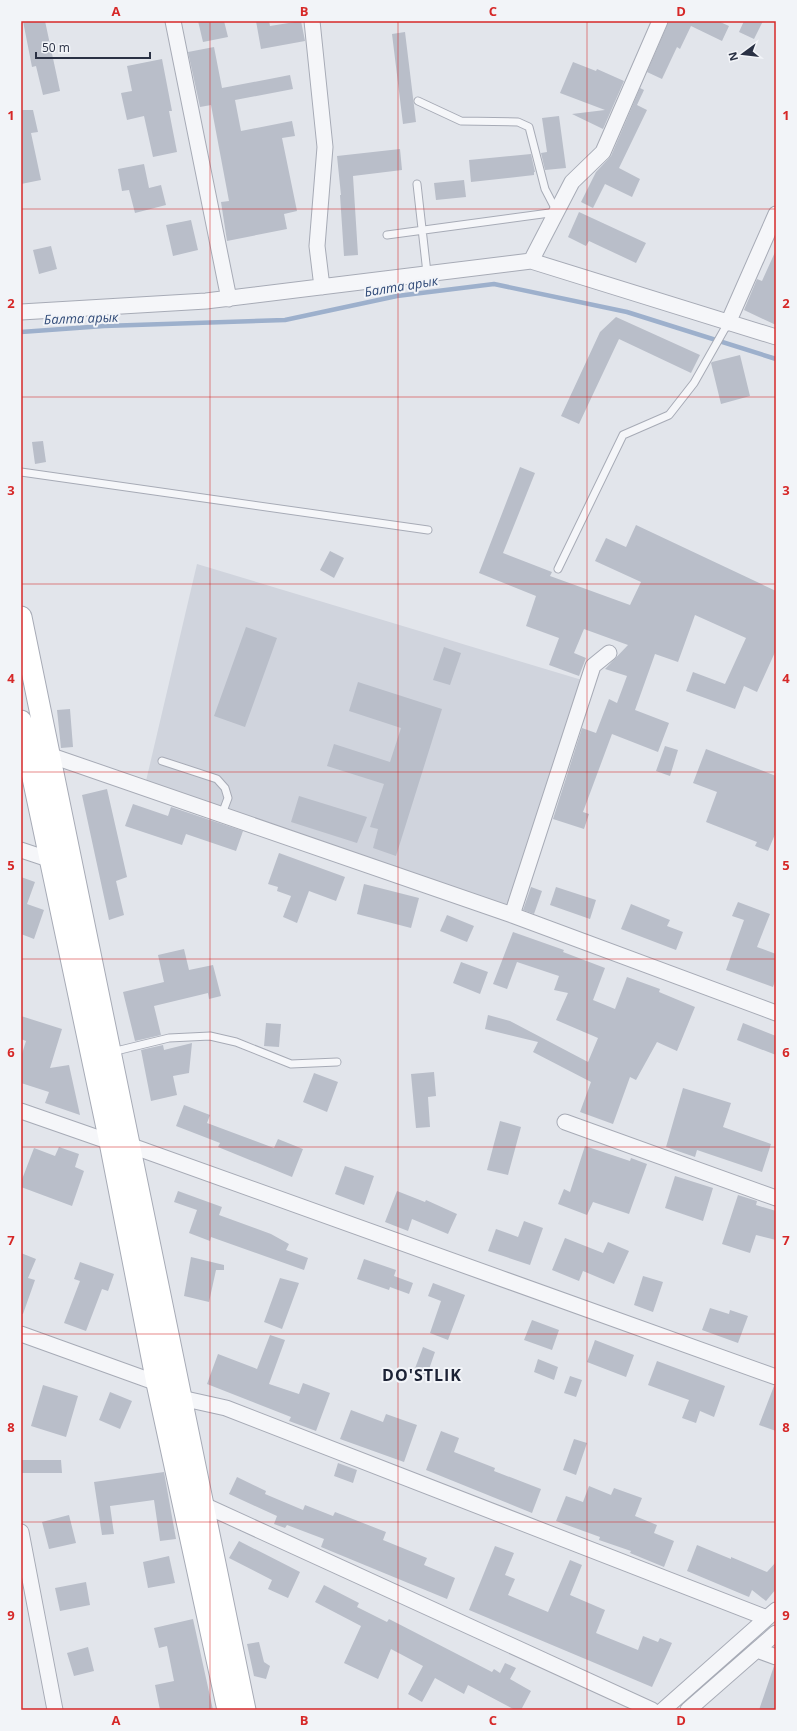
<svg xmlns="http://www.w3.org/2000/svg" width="797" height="1731" font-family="'Open Sans',sans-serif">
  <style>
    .built { fill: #d0d4dd }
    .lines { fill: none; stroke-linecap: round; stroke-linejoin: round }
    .stream { stroke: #9db0cc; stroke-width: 4.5 }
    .building { fill: #b9bec9 }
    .lane-casing { stroke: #a7abb6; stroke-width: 9 }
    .street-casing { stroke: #a7abb6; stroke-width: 17 }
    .secondary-casing { stroke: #a7abb6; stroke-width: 23 }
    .lane { stroke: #f5f6f9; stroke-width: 7 }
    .street { stroke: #f5f6f9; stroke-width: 15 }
    .secondary { stroke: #fff; stroke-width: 21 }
    .grid { fill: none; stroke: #d62828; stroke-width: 1; stroke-opacity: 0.55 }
    .labels { text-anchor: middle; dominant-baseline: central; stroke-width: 4; stroke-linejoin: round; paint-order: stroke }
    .water-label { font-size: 13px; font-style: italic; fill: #324c79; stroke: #f2f4f8 }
    .district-label { font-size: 16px; font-weight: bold; letter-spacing: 1px; fill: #1c2235; stroke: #f2f4f8 }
    .neatline { fill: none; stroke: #d62828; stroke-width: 1.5 }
    .grid-label { font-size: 13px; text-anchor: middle; font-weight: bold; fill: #d62828 }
  </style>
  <rect width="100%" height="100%" fill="#e2e5eb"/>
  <path class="built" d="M197,564l385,116 -72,226 -364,-125z"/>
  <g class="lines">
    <path class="stream" d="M21,332l83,-6 181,-6 112,-24 97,-12 133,28 149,47"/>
  </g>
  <path class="building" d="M23,21h22l15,70 -17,4 -7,-29 -4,1z
    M198,21h26l4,16 -25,5z
    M256,21h13l1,5 31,-5 4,20 -44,8z
    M669,21h49l11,5 -7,15 -31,-15 -11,23 -3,-2 -15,32 -15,-7z
    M744,21h19l-9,18 -15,-7z
    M405,32l11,90 -13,2 -11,-90z
    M214,47l8,41 68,-13 3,14 -58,11 6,31 51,-10 3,15 -13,2 15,73 -13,3 3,15 -60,12 -6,-39 8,-1 -18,-96 -11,2 -12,-55z
    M162,59l10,52h-3l8,41 -24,5 -9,-41 -17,4 -6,-27 11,-2 -5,-25z
    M573,62l23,9 1,-2 27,12 -21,48 -31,-15 33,-4 -45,-17z
    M640,88l4,2 -7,15 10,5 -28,58 21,11 -8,18 -27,-13 -12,24 -12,-6 15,-30 15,-16z
    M21,110h12l5,22 -7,1 10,47 -20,4z
    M559,116l7,52 -21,2 -4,-17 6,-1 -5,-34z
    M400,149l2,21 -49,6 5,79 -14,1 -4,-61h1l-4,-39z
    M531,154l4,18h-1v3l-63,7 -2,-22z
    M144,164l5,24 12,-3 5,20 -31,8 -6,-23 -7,1 -4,-22z
    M464,180l2,17 -30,3 -2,-17z
    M579,212l67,31 -10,20 -47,-22 -3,5 -18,-9z
    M191,220l7,30 -25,6 -7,-31z
    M51,246l6,23 -18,5 -6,-24z
    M776,250v75l-32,-15 13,-31 5,2z
    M616,317l84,38 -9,18 -72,-34 -40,85 -18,-8 39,-84z
    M740,355l10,41 -29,8 -10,-41 1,-1z
    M43,441l3,21 -11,2 -3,-22z
    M520,467l15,6 -32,80 49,19 -2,4 80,29 11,-23 -46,-21 11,-23 20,9 10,-22 140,66v59l-19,42 -13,-6 -9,23 -49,-18 7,-19 32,12 21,-46 -51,-23 -17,47 -23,-8 -20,56 34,13 -11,29 -46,-18 -29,78 6,2 -5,15 -31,-10 29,-91 14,5 13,-34 8,4 10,-27 -22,-7 23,-24 -44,-16 -10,24 12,5 -7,18 -30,-11 10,-27 -33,-12 10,-30 -57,-23z
    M330,551l14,7 -10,20 -14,-8z
    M246,627l31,11 -32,89 -31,-11z
    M444,647l17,6 -11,32 -17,-5z
    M358,682l84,27 -46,147 -23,-8 5,-19 -8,-2 14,-43 -57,-18 7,-22 56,18 11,-34 -52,-17z
    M70,709l3,38 -12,1 -4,-38z
    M665,746l13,4 -8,26 -14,-5z
    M706,749l70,27v56l-8,19 -13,-5 2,-4 -51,-20 11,-30 -24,-9z
    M107,789l20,88 -11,4 8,34 -15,5 -27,-125z
    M299,796l68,21 -10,26 -66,-21z
    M133,804l35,12 3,-9 72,24 -7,20 -50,-17 -4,11 -57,-19z
    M279,853l66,24 -9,24 -27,-10 -12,32 -14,-6 8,-21 -14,-5 1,-4 -10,-3z
    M21,877l14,5 -8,22 17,6 -10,29 -13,-5z
    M364,884l55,14 -8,30 -54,-14z
    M531,887l11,4 -8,23 -11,-4z
    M556,887l40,13 -6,19 -40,-14z
    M738,902l32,12 -13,33 19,7v24l-3,9 -47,-17 18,-50 -12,-4z
    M631,904l39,16 -3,6 16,6 -7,18 -55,-21z
    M447,915l27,11 -7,16 -27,-11z
    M513,932l51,18 -1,2 42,16 -12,32 22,9 12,-32 33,12 -1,3 36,15 -18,44 -20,-9 -21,38 -6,-3 -17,47 -33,-12 11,-30 -58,-30 5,-10 -53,-13 3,-14 22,6 78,41 10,-24 -42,-18 12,-27 -14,-3 5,-14 -42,-14 -10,27 -14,-5z
    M184,949l5,21 24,-5 8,31 -12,3 -1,-6 -54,13 7,29 -26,6 -12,-49 41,-10 -6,-27z
    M461,962l27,10 -8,22 -27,-11z
    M21,1016l41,13 -12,39 19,-3 11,50 -35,-12 4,-11 -28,-9v-26l5,-16 -5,-2z
    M266,1023l15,1 -2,23 -15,-1z
    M743,1023l33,13v19l-39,-15z
    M192,1043l-3,30 -16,3 4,19 -26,6 -10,-51 22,-5 1,5z
    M434,1072l2,24 -8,1 2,30 -14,1 -5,-54z
    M314,1073l24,9 -11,30 -24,-10z
    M683,1088l48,15 -8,24 48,17 -9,28 -65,-22 -2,7 -29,-10z
    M184,1105l26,10 -3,8 67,25 4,-9 25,10 -11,28 -74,-30 2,-4 -44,-17z
    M500,1121l21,6 -13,48 -21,-5z
    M585,1146l45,15 1,-3 16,6 -18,50 -36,-12 -6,13 -29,-11 6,-15 6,3z
    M59,1147l20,7 -4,13 9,4 -12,35 -51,-19v-5l13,-34 21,8z
    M345,1166l29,10 -10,29 -29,-11z
    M675,1176l38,12 -10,33 -38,-13z
    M178,1191l44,16 -3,8 52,19 18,10 -3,6 22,8 -4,12 -93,-33 -1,4 -21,-8 8,-23 -23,-8z
    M397,1191l28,11 1,-2 31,14 -9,20 -36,-15 -4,12 -23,-9z
    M738,1195l19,6 -1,4 20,6v29l-20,-5 -6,18 -28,-9z
    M524,1221l19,7 -13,37 -42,-14 8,-22 22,8z
    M565,1238l38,15 5,-11 21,9 -15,33 -31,-13 -4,10 -27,-11z
    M21,1253l15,6 -8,19 7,2 -12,34h-2z
    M191,1257l33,8v5h-8l-7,32 -25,-6z
    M364,1259l32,11 -2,6 19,7 -4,11 -19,-7 -1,3 -32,-11z
    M80,1262l34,12 -6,17 -6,-2 -16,42 -22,-8 16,-42 -6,-2z
    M643,1276l20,6 -10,30 -19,-7z
    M280,1278l19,5 -17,46 -18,-7z
    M433,1283l32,12 -17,45 -18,-7 11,-32 -13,-5z
    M710,1308l19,6 1,-4 18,6 -10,27 -36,-13z
    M532,1320l27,10 -7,20 -28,-10z
    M270,1335l15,5 -16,44 30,10 4,-11 27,10 -14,38 -27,-10 2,-4 -84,-33 11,-30 39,15z
    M595,1340l39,15 -8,22 -39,-15z
    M423,1347l12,5 -8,23 -13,-4z
    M538,1359l20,8 -4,13 -20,-8z
    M657,1361l68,25 -11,31 -14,-6 -4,12 -14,-5 7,-18 -41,-15z
    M570,1376l12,4 -6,17 -12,-4z
    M43,1385l35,11 -12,41 -35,-11z
    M774,1386h2v45l-17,-6z
    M110,1392l22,9 -12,28 -21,-9z
    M351,1410l32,12 3,-8 31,11 -13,37 -64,-23z
    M441,1431l18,7 -5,14 41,16 -1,3 47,18 -9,24 -106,-43z
    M574,1439l13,4 -11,32 -13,-5z
    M21,1460h40l1,13h-41z
    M338,1463l19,7 -4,13 -19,-7z
    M164,1472l12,67 -16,2 -6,-41 -44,6 4,28 -12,1 -8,-53z
    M237,1477l29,14 -1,3 38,16 2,-5 28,11 2,-4 51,20 -3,8 44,18 -3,7 31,13 -8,21 -126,-52 3,-8 -37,-14 -2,3 -11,-4 3,-8 -48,-22z
    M589,1486l22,9 3,-7 28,10 -7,18 22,9 -3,8 20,8 -10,26 -34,-14 1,-2 -32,-11 1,-3 -44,-16 10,-25 17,6z
    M69,1515l7,28 -27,6 -7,-27z
    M239,1541l61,31 -12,26 -20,-9 4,-9 -43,-22z
    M697,1545l34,14v-2l36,15 9,-10v27l-10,12 -14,-11 -3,7 -62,-26z
    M495,1546l19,7 -9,22 10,4 -7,16 40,17 22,-52 12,5 -12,30 35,15 -9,23 42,17 5,-14 15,6 2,-4 12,5 -20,44 -183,-77z
    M169,1556l6,27 -27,5 -5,-26z
    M86,1582l4,23 -30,6 -5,-23z
    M324,1585l35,18 -2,4 30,15 2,-3 103,53 2,-3 6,4 5,-10 11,5 -6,11 21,12 -10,19h-6l-47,-25 -4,9 -29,-16 -13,24 -14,-8 15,-28 -32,-17 -13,30 -34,-16 17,-37 -46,-24z
    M193,1619l20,91h-53l-5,-25 19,-4 -7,-35 -8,2 -5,-20z
    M259,1642l5,20 6,4 -4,13 -12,-3 -7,-32z
    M88,1647l6,24 -20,5 -7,-23z
    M774,1666h2v44h-17z"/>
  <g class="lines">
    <defs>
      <path id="lane" d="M417,184l10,89
        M387,235l170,-23 -12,-23 -16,-62 -11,-5 -57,-1 -43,-20
        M21,472l407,58
        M558,569l65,-134 46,-20 25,-32 34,-60
        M162,761l55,18 8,9 3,10 -6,16
        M112,1052l57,-14 41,-2 26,6 55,22 46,-2"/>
      <path id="street" d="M173,21l56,278
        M312,21l13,126 -8,99 5,41
        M531,261l41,-79 31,-30 57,-131
        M21,312l185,-11 325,-40 245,76
        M728,323l48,-109
        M49,755l463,160 264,98
        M21,850l30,10
        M512,915l81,-249 16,-13
        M21,1111l89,31
        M565,1122l211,76
        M129,1145l647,232
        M21,1334l136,49
        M181,1398l45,10 541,210
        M204,1505l448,205
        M21,1532l34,178
        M757,1650l19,7
        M663,1710l113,-100
        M688,1710l88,-77"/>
      <path id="secondary" d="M21,617l224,1093
        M21,721l89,421 47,241 71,327"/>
    </defs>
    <use href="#lane" class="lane-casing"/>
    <use href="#street" class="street-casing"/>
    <use href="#secondary" class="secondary-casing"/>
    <use href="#lane" class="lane"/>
    <use href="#street" class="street"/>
    <use href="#secondary" class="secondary"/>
  </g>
  <path class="grid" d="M210,21v1689M398,21v1689M587,21v1689M21,209h755M21,397h755M21,584h755M21,772h755M21,959h755M21,1147h755M21,1334h755M21,1522h755"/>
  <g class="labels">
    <g class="water-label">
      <text transform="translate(401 286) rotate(-9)">Балта арык</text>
      <text transform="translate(81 318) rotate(-2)">Балта арык</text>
    </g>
    <g class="district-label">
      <text x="422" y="1375">DO'STLIK</text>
    </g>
  </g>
  <rect width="797" height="1731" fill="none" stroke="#f2f4f8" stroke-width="44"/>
  <g transform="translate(743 54) rotate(255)" stroke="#f2f4f8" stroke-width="3" paint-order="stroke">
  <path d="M0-3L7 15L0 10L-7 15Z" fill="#2a3144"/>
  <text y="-6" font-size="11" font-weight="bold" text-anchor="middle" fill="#2a3144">N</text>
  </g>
  <path d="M36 52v6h114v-6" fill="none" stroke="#2a3144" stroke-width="2"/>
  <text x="42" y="52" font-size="12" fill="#2a3144" stroke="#f2f4f8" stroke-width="3" paint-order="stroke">50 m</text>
  <rect x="22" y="22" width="753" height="1687" class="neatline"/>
  <g class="grid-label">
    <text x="116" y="16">A</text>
    <text x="304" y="16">B</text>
    <text x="493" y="16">C</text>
    <text x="681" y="16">D</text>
    <text x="11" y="120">1</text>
    <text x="786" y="120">1</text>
    <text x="11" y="308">2</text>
    <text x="786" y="308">2</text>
    <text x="11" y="495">3</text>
    <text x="786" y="495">3</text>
    <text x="11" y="683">4</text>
    <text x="786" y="683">4</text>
    <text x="11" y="870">5</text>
    <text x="786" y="870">5</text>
    <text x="11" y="1057">6</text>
    <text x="786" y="1057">6</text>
    <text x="11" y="1245">7</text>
    <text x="786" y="1245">7</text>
    <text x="11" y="1432">8</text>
    <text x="786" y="1432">8</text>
    <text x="11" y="1620">9</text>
    <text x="786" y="1620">9</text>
    <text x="116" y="1725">A</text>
    <text x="304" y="1725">B</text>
    <text x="493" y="1725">C</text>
    <text x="681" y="1725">D</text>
  </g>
</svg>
